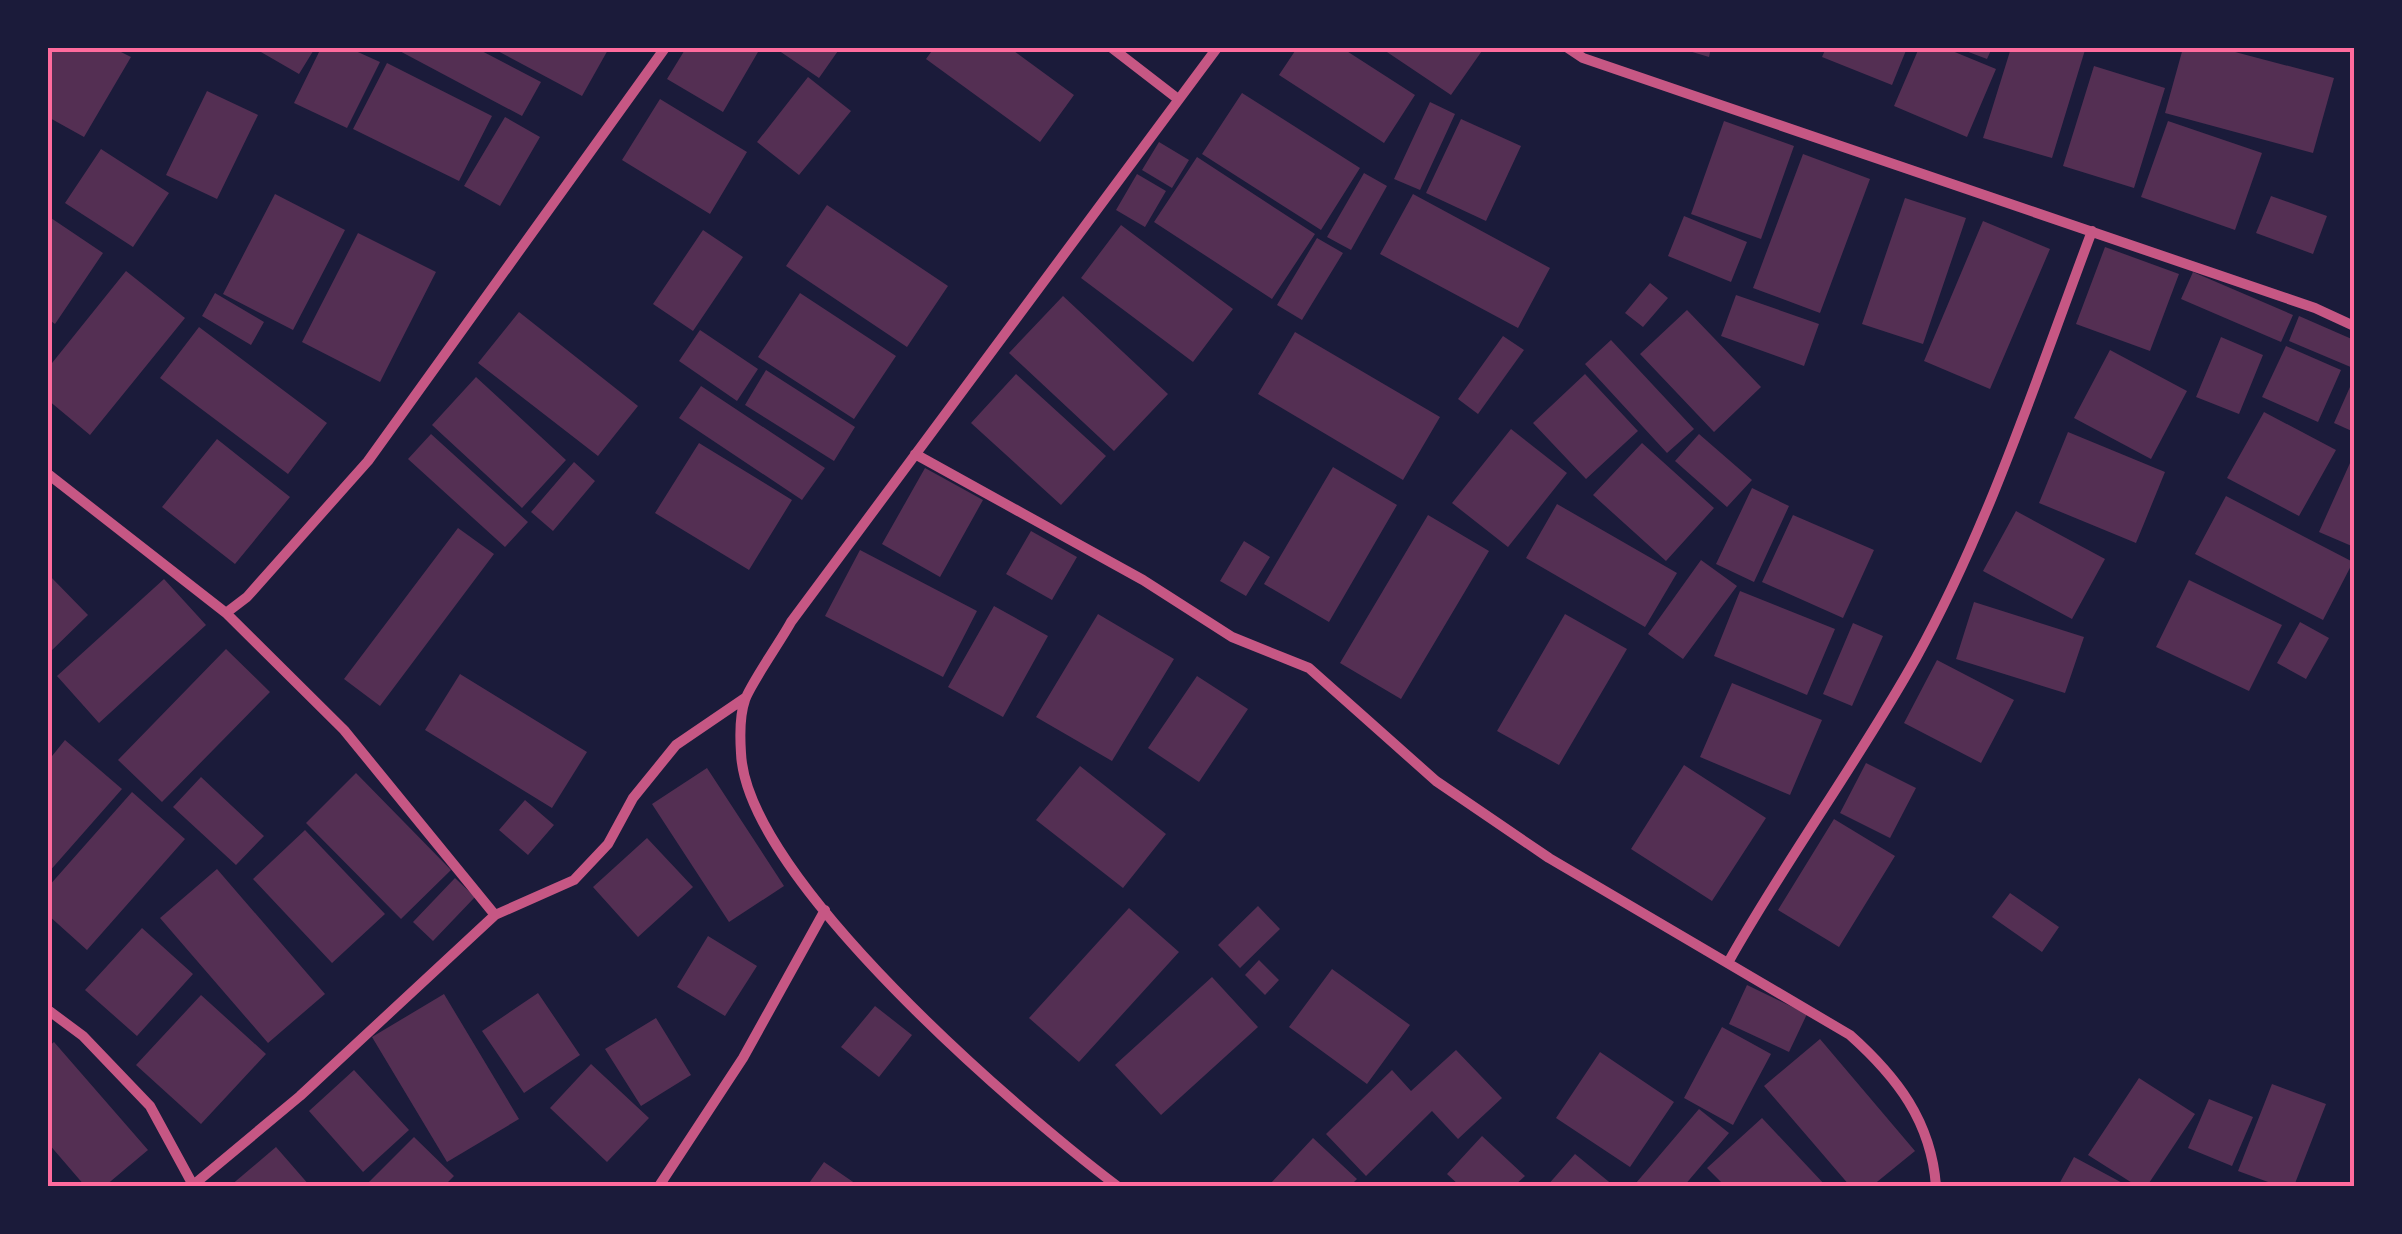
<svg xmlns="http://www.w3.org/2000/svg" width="2402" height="1234" font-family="Cabin,sans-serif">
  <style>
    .building { fill: #542f53 }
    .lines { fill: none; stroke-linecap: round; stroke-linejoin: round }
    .minor { stroke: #c65784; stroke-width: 10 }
    .neatline { fill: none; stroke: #ff6b9d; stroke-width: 4 }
  </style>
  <rect width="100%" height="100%" fill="#1b1b3a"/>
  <path class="building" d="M54,48h59l18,9 -47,80 -36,-20v-58z
    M254,48h61l-16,26z
    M321,48h28l31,14 -33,66 -53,-25z
    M394,48h82l65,34 -19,34z
    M492,48h117l-27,48z
    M686,48h65l7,4 -35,60 -56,-33z
    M775,48h65l-21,30z
    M934,48h76l64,47 -34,47 -114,-83z
    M1297,48h45l73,47 -31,48 -105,-68z
    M1381,48h103l-33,47z
    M1679,48h32l-2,9z
    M1826,48h81l-15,37 -70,-28z
    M1919,48h26l51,21 -29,68 -73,-31z
    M1958,48h34l-5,11z
    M2011,48l74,2 -33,108 -69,-20z
    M2183,48h37l114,30 -21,75 -148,-40z
    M387,63l105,53 -33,65 -106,-52z
    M2094,66l71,22 -31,100 -71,-22z
    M808,77l43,34 -52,64 -42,-33z
    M207,91l51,24 -41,84 -51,-24z
    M1242,93l118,75 -39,62 -119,-76z
    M660,99l87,53 -37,62 -88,-54z
    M1430,102l25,12 -35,76 -26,-11z
    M505,117l35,20 -40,69 -36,-20z
    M1461,119l60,27 -35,75 -60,-28z
    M1724,121l70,25 -33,93 -70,-25z
    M2168,121l94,32 -27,77 -94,-33z
    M1159,142l30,18 -17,28 -30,-18z
    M101,149l68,44 -36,54 -68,-44z
    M1803,154l67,25 -50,134 -67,-25z
    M1197,157l118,77 -43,65 -118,-77z
    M1364,173l23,13 -36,64 -24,-13z
    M1137,174l29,17 -21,36 -29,-17z
    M275,194l70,36 -52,100 -70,-36z
    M1413,194l137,74 -32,60 -138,-74z
    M2271,196l56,20 -14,38 -57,-21z
    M1905,198l61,20 -43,126 -61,-20z
    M827,205l121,81 -41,61 -121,-81z
    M48,216l55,37 -48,71 -7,-5z
    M1684,216l63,26 -16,40 -63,-26z
    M1983,221l67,28 -60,140 -66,-28z
    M1121,225l112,84 -40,53 -112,-84z
    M703,230l40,27 -50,74 -40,-27z
    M358,233l78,39 -56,110 -78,-40z
    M1317,238l26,15 -41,67 -25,-15z
    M2105,247l74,27 -29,77 -74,-27z
    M126,271l59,47 -95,117 -42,-35v-32z
    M2193,272l100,43 -12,27 -100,-43z
    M1650,283l18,15 -25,29 -18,-14z
    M215,293l49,29 -13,23 -49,-29z
    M800,293l96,63 -42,63 -96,-62z
    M1736,295l83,29 -15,42 -83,-30z
    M1063,296l105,98 -54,57 -105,-98z
    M1687,310l74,77 -47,45 -74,-78z
    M519,312l119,94 -40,50 -120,-93z
    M2299,316l55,24 -1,28 -64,-27z
    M199,327l128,96 -39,51 -128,-96z
    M700,330l58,39 -21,32 -58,-40z
    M1295,332l145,85 -37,63 -145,-86z
    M1503,336l21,14 -46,64 -20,-15z
    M2221,337l42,18 -24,59 -43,-17z
    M1611,340l83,89 -27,24 -82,-89z
    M2286,346l55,24 -23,52 -56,-25z
    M2110,350l77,41 -36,68 -77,-41z
    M766,370l89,57 -21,34 -89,-56z
    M1016,374l90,82 -45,49 -90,-82z
    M1585,374l53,57 -52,48 -53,-56z
    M476,377l90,83 -44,48 -90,-83z
    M2354,378v54l-20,-9z
    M701,386l124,82 -23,32 -123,-82z
    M2264,412l72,38 -37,66 -72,-38z
    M1511,429l56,44 -59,74 -56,-44z
    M2068,432l97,40 -29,71 -97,-40z
    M431,434l97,88 -23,25 -97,-88z
    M1699,434l53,46 -25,27 -52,-46z
    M217,439l73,58 -55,67 -73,-57z
    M699,443l93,57 -43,70 -94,-57z
    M1642,443l72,65 -48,53 -73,-66z
    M574,462l21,19 -42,50 -22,-19z
    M2350,463l4,2v82l-35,-15z
    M1333,467l64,38 -68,117 -65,-38z
    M925,468l58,32 -43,77 -58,-33z
    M1752,488l37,18 -35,76 -38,-18z
    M2226,496l127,66 -30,58 -128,-66z
    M1557,504l120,69 -32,54 -119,-69z
    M2016,511l89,48 -33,60 -89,-48z
    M1428,515l61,36 -88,148 -61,-36z
    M1793,515l81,35 -31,68 -81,-36z
    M458,528l36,26 -114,152 -36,-27z
    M1031,531l46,26 -25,43 -46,-26z
    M1244,541l26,16 -24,39 -26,-15z
    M860,550l117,61 -34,66 -118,-61z
    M1701,560l36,26 -54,73 -35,-25z
    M48,574l40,41 -40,39z
    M164,579l42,46 -107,98 -42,-47z
    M2189,580l93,45 -33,66 -93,-44z
    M1740,591l95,38 -28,66 -93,-39z
    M1974,602l110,35 -19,56 -109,-34z
    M994,606l54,30 -45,81 -55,-30z
    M1098,614l76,45 -62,102 -76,-44z
    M1565,614l62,35 -68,116 -62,-34z
    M2300,622l29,16 -23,41 -29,-16z
    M1853,623l30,13 -31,70 -29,-12z
    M226,649l44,43 -108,110 -44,-42z
    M1937,660l77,40 -33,63 -77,-40z
    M460,674l127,78 -35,56 -127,-78z
    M1197,676l51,33 -49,73 -51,-34z
    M1732,683l90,37 -32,75 -90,-38z
    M65,740l57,49 -74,84v-112z
    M1866,763l50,25 -26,50 -50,-25z
    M1684,765l82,53 -54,83 -81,-52z
    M1080,766l86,68 -43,54 -87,-68z
    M707,768l77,118 -55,36 -77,-118z
    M356,773l95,97 -50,49 -95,-96z
    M201,777l63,59 -28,29 -63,-58z
    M132,792l53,47 -98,111 -39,-35v-28z
    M525,800l29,25 -26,30 -29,-25z
    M1834,819l61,37 -56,91 -61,-37z
    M305,830l80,84 -53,49 -79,-84z
    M647,838l46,49 -55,50 -45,-50z
    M217,869l108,125 -57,49 -108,-125z
    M455,878l20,19 -42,44 -20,-19z
    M2010,893l49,34 -17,25 -50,-35z
    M1258,906l22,23 -40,39 -22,-23z
    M1129,908l50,44 -100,110 -50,-44z
    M142,928l51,46 -56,62 -52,-46z
    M708,936l49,30 -32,50 -48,-29z
    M1259,960l20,20 -14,15 -20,-20z
    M1332,969l78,56 -43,59 -78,-57z
    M1212,977l46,50 -97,88 -46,-50z
    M1747,985l60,29 -18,38 -60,-28z
    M538,993l42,62 -56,38 -42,-62z
    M444,994l75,125 -72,43 -75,-125z
    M201,995l65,59 -65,70 -65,-59z
    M875,1006l37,29 -33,42 -38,-30z
    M656,1018l35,57 -50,31 -36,-57z
    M1722,1027l49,27 -38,71 -49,-27z
    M1820,1039l95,112 -43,35h-22l-86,-100z
    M54,1042l94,108 -43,36h-20l-37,-43v-96z
    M1456,1050l46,48 -44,41 -26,-28 -66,65 -40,-42 66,-64 19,21z
    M1600,1052l74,50 -44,65 -74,-49z
    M591,1064l58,54 -42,44 -57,-54z
    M354,1070l55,60 -46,42 -54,-61z
    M2139,1078l56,36 -48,72h-10l-49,-31z
    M2272,1084l54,20 -32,82h-15l-41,-15z
    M2209,1099l44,18 -21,49 -44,-18z
    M1699,1109l30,24 -45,53h-43l-5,-3z
    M1762,1118l64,68h-101l-18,-18z
    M1482,1136l43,40 -11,10h-54l-13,-12z
    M414,1137l40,39 -10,10h-79z
    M1313,1138l44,41 -7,7h-76l-3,-3z
    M276,1147l34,39h-80z
    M1575,1154l39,32h-67z
    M2074,1157l54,29h-70z
    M824,1162l35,24h-52z"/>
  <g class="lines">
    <path class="minor" d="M1112,48l66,51
      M1568,48l15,10 732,250 39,18
      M915,454l228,126 89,57 77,31 127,113 113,77 301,177c47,42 81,86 86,151
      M48,474l178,139 21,-16 121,-136 297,-413
      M226,613l118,117 151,185
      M1729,961c58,-103 129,-199 187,-303 74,-134 122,-284 176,-427
      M48,1010l35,26 67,70 43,79
      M192,1186l108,-90 195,-181 79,-35 34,-36 25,-46 43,-53 69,-47
      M659,1186l84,-128 82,-148
      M1117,1186c-99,-75 -371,-308 -376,-433 -1,-15 -1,-39 4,-53 4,-14 37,-61 46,-78l426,-574"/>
  </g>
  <rect width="2402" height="1234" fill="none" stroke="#1b1b3a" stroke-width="100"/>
  <rect x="50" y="50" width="2302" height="1134" class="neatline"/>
</svg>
